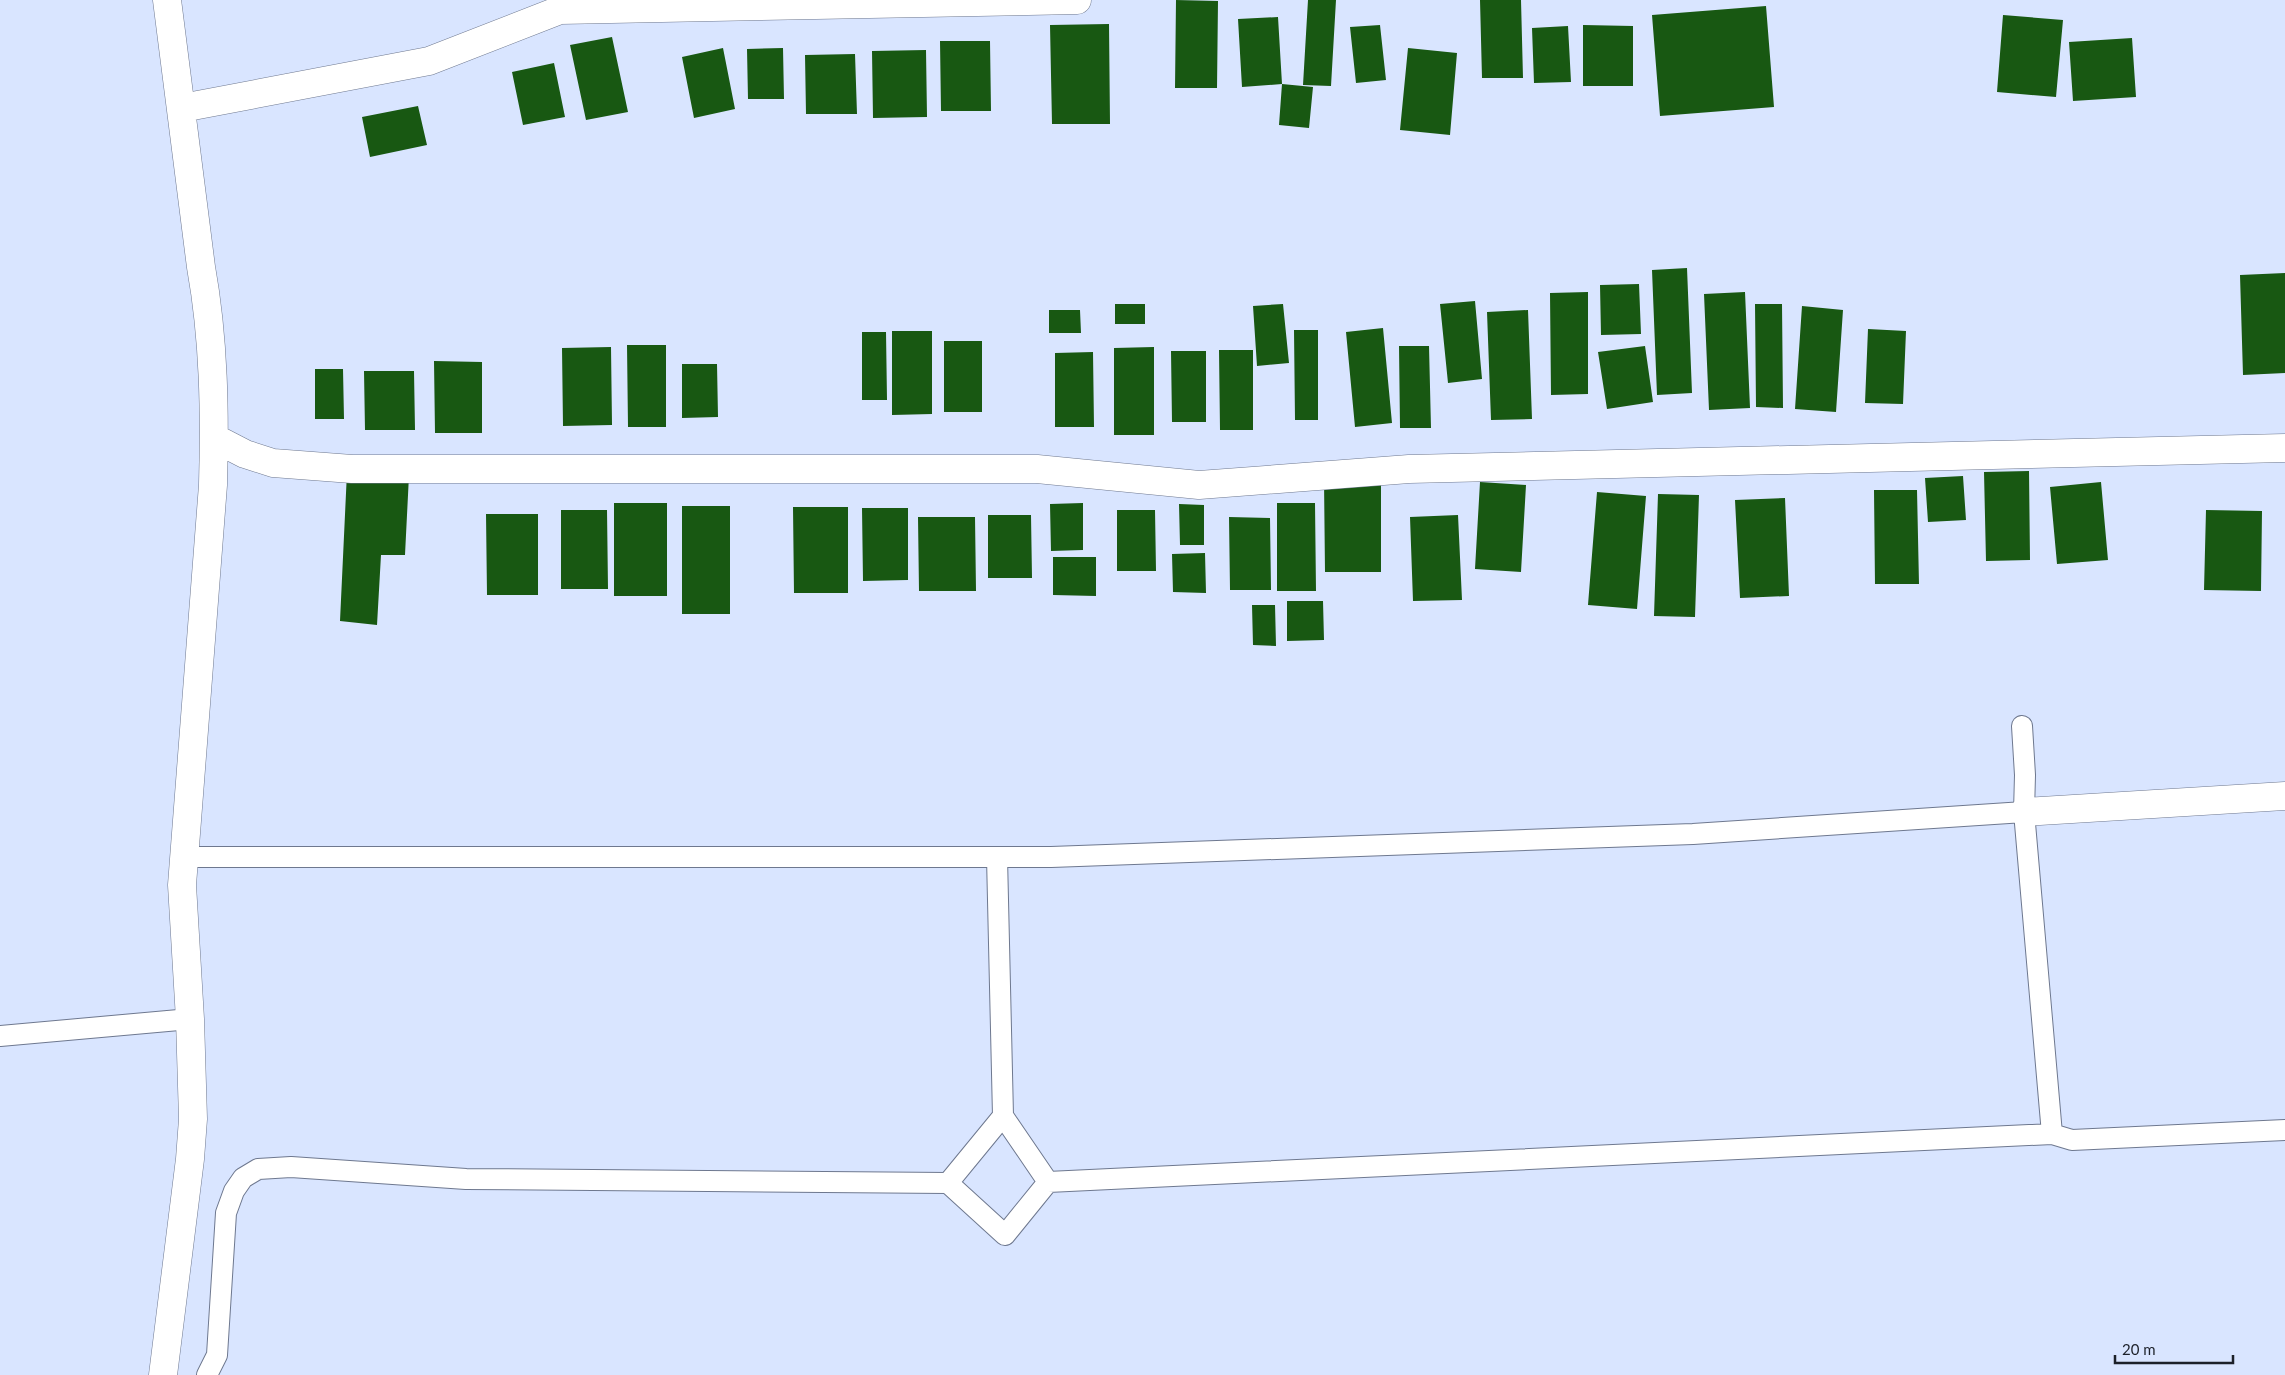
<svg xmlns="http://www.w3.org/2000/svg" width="2285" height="1375" font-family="Lato,sans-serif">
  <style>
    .building { fill: #185812 }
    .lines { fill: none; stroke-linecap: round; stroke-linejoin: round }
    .service-casing { stroke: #6e788f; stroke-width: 22 }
    .minor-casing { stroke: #6e788f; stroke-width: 29 }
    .service { stroke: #fff; stroke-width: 20 }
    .minor { stroke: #fff; stroke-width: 28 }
  </style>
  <rect width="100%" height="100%" fill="#d9e5ff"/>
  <path class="building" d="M1176,0l42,1 -1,87h-42z
    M1308,0h28l-5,86 -28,-1z
    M1480,0h41l2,78h-41z
    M1766,6l8,101 -114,9 -8,-101z
    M2003,15l60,5 -7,77 -59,-5z
    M1278,17l4,67 -40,3 -4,-68z
    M1109,24l1,100h-58l-2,-99z
    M1380,25l6,55 -30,3 -6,-56z
    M1583,25l50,1v60h-50z
    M1568,26l3,56 -37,1 -2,-55z
    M612,37l16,75 -42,8 -16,-75z
    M2132,38l4,59 -63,4 -4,-59z
    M940,41h50l1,70h-50z
    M723,48l12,61 -41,9 -12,-61z
    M783,48l1,51h-36l-1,-50z
    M1408,48l49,5 -7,82 -50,-5z
    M926,50l1,67 -54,1 -1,-67z
    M855,54l2,60h-51l-1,-59z
    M554,63l11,54 -42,8 -11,-53z
    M1282,84l31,3 -4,41 -30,-3z
    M418,106l9,39 -57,12 -8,-40z
    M1687,268l5,125 -35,2 -5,-125z
    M2285,273v100l-42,2 -3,-100z
    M1639,284l2,50 -40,1 -1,-50z
    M1588,292v102l-37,1 -1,-102z
    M1745,292l5,116 -41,2 -5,-116z
    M1475,301l7,78 -34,4 -8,-79z
    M1115,304h30v20h-30z
    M1283,304l6,59 -32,3 -4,-60z
    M1755,304h27l1,104 -27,-1z
    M1802,306l41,4 -7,102 -41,-3z
    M1049,310h31l1,23h-32z
    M1528,310l4,109 -41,1 -4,-108z
    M1383,328l9,95 -37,4 -9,-95z
    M1868,329l38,2 -3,73 -38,-1z
    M1294,330h24v90h-23z
    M892,331h40v83l-40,1z
    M862,332h24l1,68h-25z
    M944,341h38v71h-38z
    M627,345h39v82h-38z
    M1399,346h30l2,82h-31z
    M1645,346l8,56 -46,7 -9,-57z
    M611,347l1,78 -49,1 -1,-78z
    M1154,347v88h-40v-87z
    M1219,350h34v80h-33z
    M1171,351h35v71h-34z
    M1093,352l1,75h-39v-74z
    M434,361l48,1v71h-47z
    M682,364h35l1,53 -36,1z
    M315,369h28l1,50h-29z
    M364,371h50l1,59h-50z
    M2029,471l1,89 -44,1 -2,-89z
    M347,472l62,3 -4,80h-24l-4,70 -37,-4z
    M1963,476l3,44 -38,2 -3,-44z
    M1324,479h57v93h-56z
    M1480,482l46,3 -5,87 -46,-3z
    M2101,482l7,78 -51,4 -7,-77z
    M1874,490h43l2,94h-44z
    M1597,492l49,4 -9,113 -49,-4z
    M1658,494l41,1 -4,122 -41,-1z
    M1785,498l4,98 -49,2 -5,-98z
    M614,503h53v93h-53z
    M1083,503v47l-32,1 -1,-47z
    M1277,503h38l1,88h-39z
    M1179,504l25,1v40h-24z
    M682,506h48v108h-48z
    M793,507h55v86h-54z
    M862,508h46v72l-45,1z
    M561,510h46l1,79h-47z
    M1117,510h38l1,61h-39z
    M2206,510l56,1 -1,80 -57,-1z
    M486,514h52v81h-51z
    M988,515h43l1,63h-44z
    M1458,515l4,85 -49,1 -3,-84z
    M918,517h57l1,74h-57z
    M1229,517l41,1 1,72h-41z
    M1205,553l1,40 -33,-1 -1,-38z
    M1053,557h43v39l-43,-1z
    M1287,601h36l1,39 -37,1z
    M1252,605h23l1,41 -23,-1z"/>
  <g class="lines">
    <defs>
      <path id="service" d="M185,857h866l642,-23 331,-22 1,-37 -3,-49
        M997,857l6,259
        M0,1036l190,-17
        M2052,1134l20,6 213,-10
        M1048,1182l1004,-48 -28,-322
        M207,1375l10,-20 9,-142 8,-22 9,-13 15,-9 33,-2 175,12 482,4 57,52 43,-53 -45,-66 -55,67"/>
      <path id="minor" d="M182,108l247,-47 131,-51 517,-10
        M214,438l31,16 28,9 79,6h685l162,16 210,-16 876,-21
        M2024,812l261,-16
        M163,1375l27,-216 3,-40 -3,-100 -8,-134 31,-400c2,-72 1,-146 -12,-218l-34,-267"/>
    </defs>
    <use href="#service" class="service-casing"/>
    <use href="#minor" class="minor-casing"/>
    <use href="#service" class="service"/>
    <use href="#minor" class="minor"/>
  </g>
  <path d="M2115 1355v8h118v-8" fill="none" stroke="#1c2029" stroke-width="2.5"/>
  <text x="2122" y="1355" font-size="15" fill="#1c2029" stroke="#d9e5ff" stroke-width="4" paint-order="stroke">20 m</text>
</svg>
